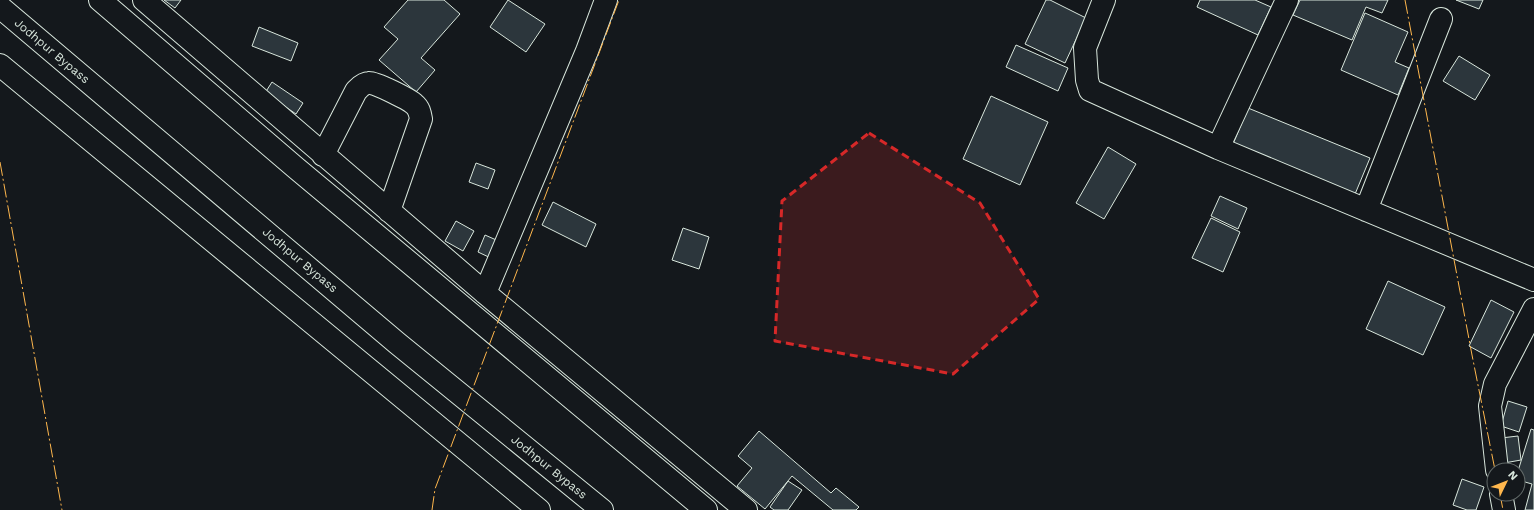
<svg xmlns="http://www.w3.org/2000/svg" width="1534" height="510" font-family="'Work Sans',sans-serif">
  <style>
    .building { fill: #2c363c; stroke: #d8e6dc }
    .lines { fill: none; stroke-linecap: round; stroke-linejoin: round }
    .minor-casing { stroke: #d8e6dc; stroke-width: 24 }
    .highway-casing { stroke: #d8e6dc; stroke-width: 24 }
    .minor { stroke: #14181c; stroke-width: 22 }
    .highway { stroke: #14181c; stroke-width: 22 }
    .power { stroke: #ffb74d; stroke-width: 1; stroke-dasharray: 14 3 2 3; stroke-linecap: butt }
    .marked { fill: #d62828; fill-opacity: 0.2; stroke: #d62828; stroke-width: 3; stroke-dasharray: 8 5; stroke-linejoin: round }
    .labels { text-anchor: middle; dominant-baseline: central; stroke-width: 3; stroke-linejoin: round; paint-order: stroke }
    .street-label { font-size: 12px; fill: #d8e6dc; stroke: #14181c }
  </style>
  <rect width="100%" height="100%" fill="#14181c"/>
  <path class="building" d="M164,0h17l-6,8z
    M408,0h36l16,14 -39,44 14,12 -19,22 -37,-32 19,-21 -14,-12z
    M508,0l37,24 -19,28 -36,-25z
    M1046,0h4l36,18 -21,45 -40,-19z
    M1200,0h55l16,7 -13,28 -61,-28z
    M1300,0h88l-6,13 -16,-6 -14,33 -59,-25z
    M1456,0h27l-4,9z
    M1365,13l43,19 -13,30 14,6 -11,27 -57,-25z
    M259,27l39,16 -7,18 -39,-15z
    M1016,45l52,23 -10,23 -52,-24z
    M1459,56l31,19 -15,25 -32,-19z
    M272,82l31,21 -7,11 -31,-21z
    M991,96l57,26 -28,63 -57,-26z
    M1248,108l122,50 -17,41 -122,-50z
    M1108,147l28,17 -32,55 -28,-16z
    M476,163l19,7 -7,19 -19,-7z
    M1220,196l27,12 -9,21 -27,-13z
    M553,202l43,22 -10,23 -44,-22z
    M1211,218l29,14 -17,40 -31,-14z
    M456,221l18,10 -11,20 -18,-10z
    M683,228l26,9 -10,32 -27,-9z
    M485,235l18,8 -8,17 -17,-8z
    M1388,281l57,26 -22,48 -57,-26z
    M1491,300l23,12 -23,46 -22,-12z
    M1508,401l19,6 -8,25 -18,-6z
    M1531,429l3,1v80h-9l7,-26 -14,-4v-9z
    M759,431l72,62 5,-5 23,19 -3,3h-23l-41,-34 -27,33 -28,-23 15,-18 -14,-12z
    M1518,436l3,24 -17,3 -3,-25z
    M1462,479l22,8 -8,23h-9l-14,-5z
    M788,481l14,9 -14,20h-14l-4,-3z"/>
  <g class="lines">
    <defs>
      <path id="minor" d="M144,0l341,293 261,217
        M1104,0l-19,48 2,32 3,10 128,58 316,132
        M0,65l539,445
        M1218,148l69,-148
        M323,155l33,-64c3,-3 7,-8 13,-8 6,-1 41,17 45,21 5,4 6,9 7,15l-32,92
        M1366,210l75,-191
        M485,293l102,-242 19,-51
        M1497,470l-7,-64 5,-22 39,-75
        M1501,494l3,16"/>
      <path id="highway" d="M100,0l196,168 410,342
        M0,7l397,336 205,167"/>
    </defs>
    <use href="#minor" class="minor-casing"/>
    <use href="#highway" class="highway-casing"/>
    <use href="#minor" class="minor"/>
    <use href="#highway" class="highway"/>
    <path class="power" d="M1405,0l67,355 23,115
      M0,162l62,348
      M1500,494l3,16
      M432,510l3,-21 184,-489"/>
  </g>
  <path class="marked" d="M869,133l111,70 59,96 -86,75 -178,-33 7,-140z"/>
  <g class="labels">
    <g class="street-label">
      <text transform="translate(52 51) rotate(40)">Jodhpur Bypass</text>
      <text transform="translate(300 260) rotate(40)">Jodhpur Bypass</text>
      <text transform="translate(549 467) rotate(39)">Jodhpur Bypass</text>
    </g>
  </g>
  <g transform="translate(1506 482) rotate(47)"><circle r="19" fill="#14181c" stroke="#626a69"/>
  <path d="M0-3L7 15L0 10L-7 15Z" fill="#ffb74d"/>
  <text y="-6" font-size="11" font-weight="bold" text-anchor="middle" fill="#d8e6dc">N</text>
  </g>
</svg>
